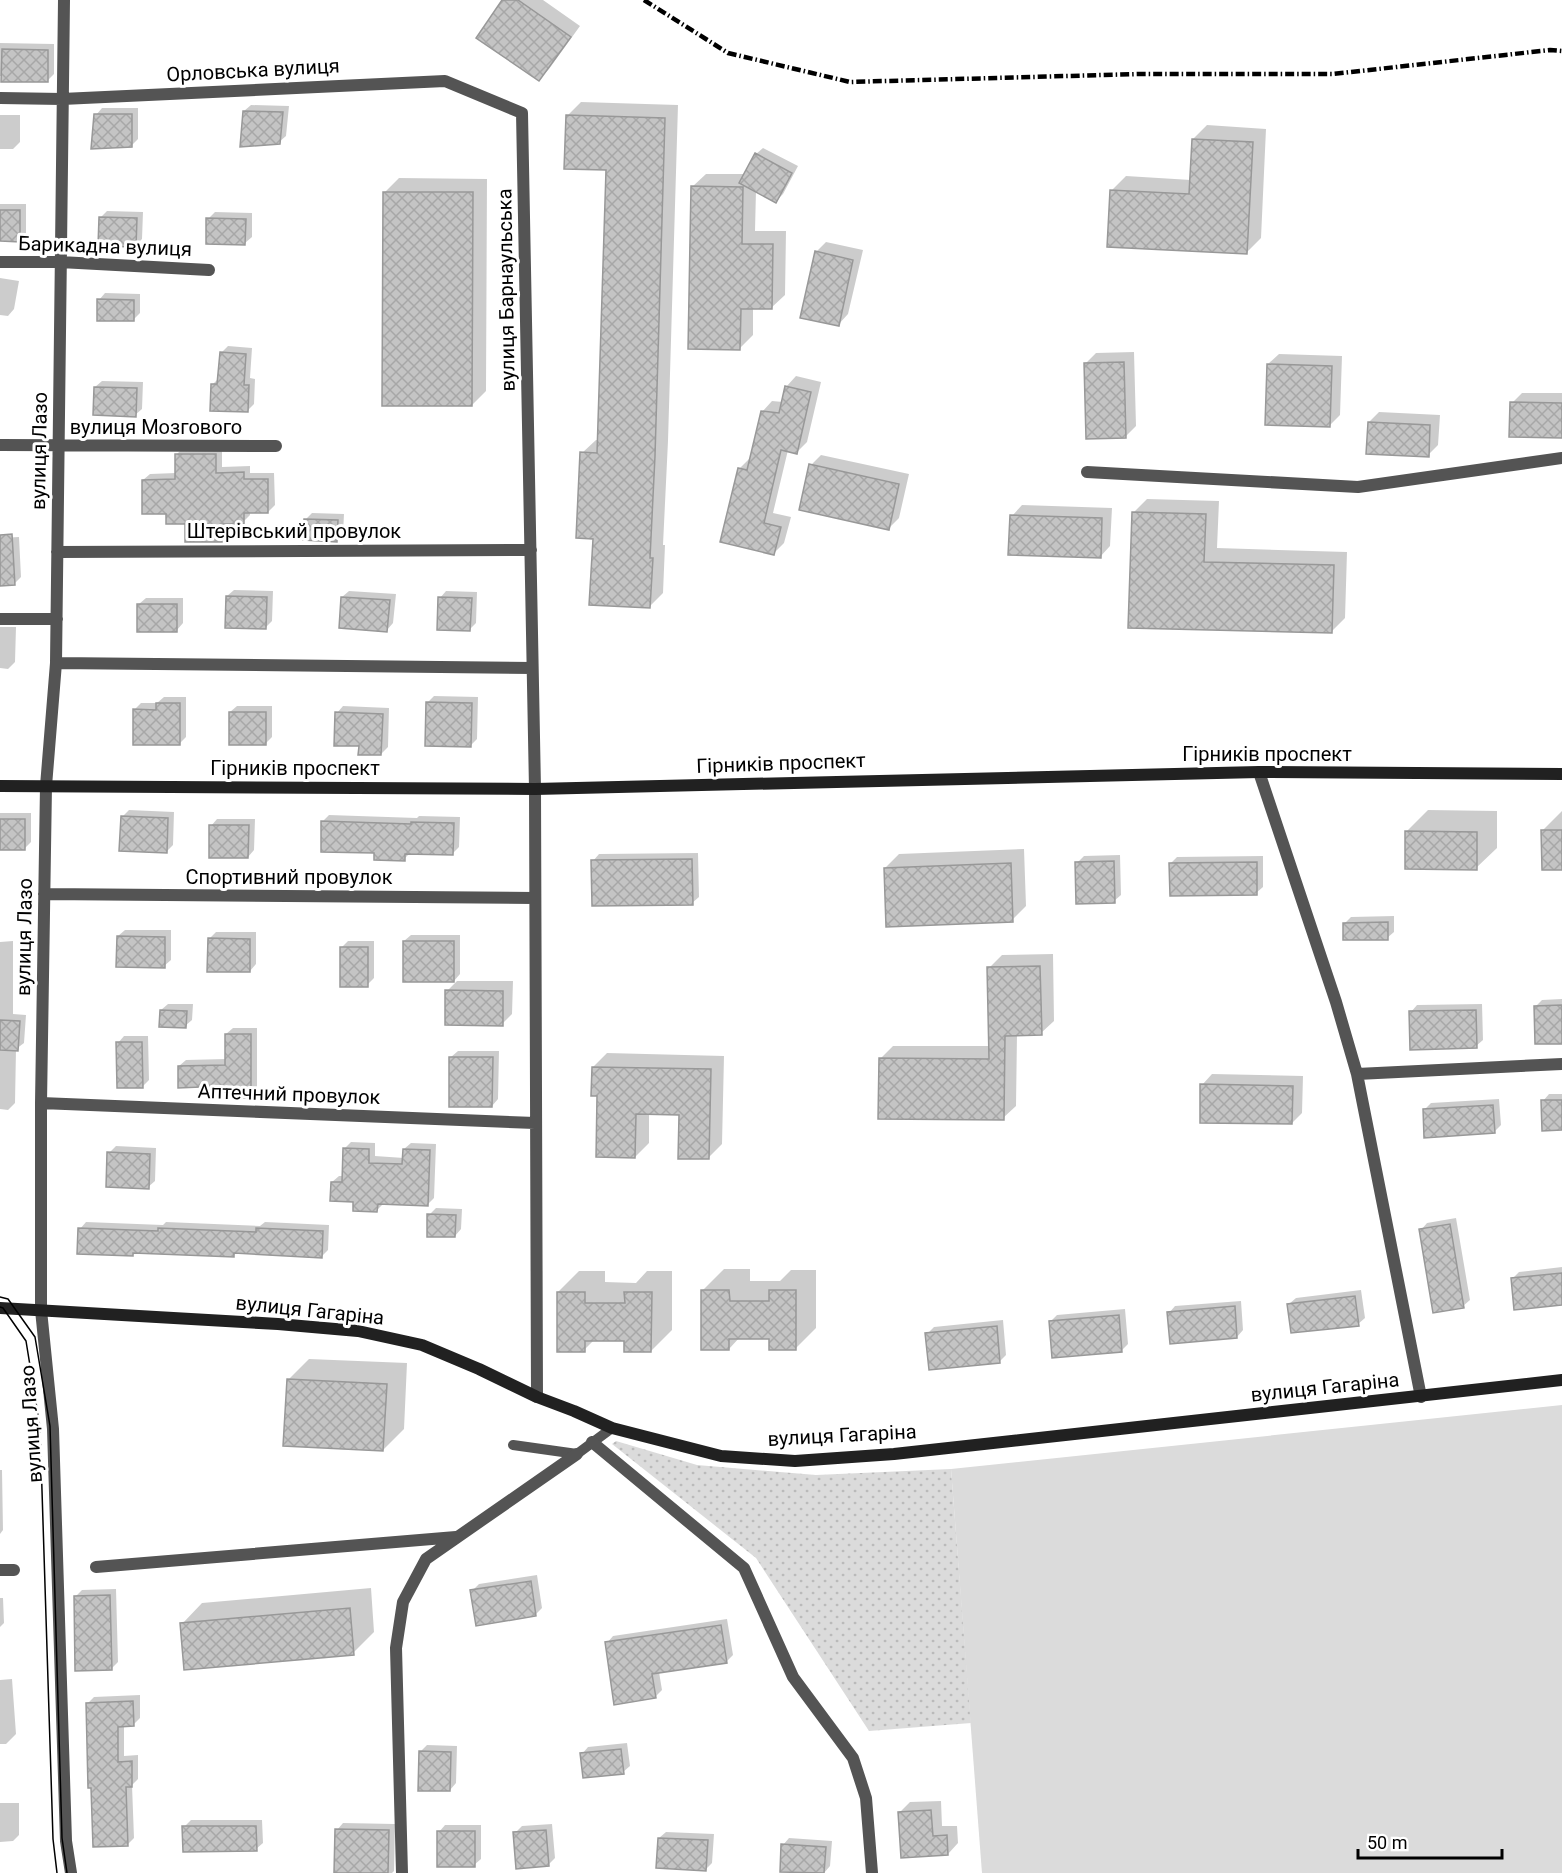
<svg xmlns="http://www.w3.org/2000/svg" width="1562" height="1873" font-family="Roboto,sans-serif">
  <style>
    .grass { fill: url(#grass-dots) }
    .park { fill: #dbdbdb }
    .shadow { fill: #0003 }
    .building { fill: url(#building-cross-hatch); stroke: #989898; stroke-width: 1.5 }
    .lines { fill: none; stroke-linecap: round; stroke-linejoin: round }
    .lane { stroke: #545454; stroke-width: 10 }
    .street { stroke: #545454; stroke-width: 12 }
    .secondary { stroke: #212121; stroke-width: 12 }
    .tram { stroke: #000; stroke-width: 1.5 }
    .rail { stroke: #000; stroke-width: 4.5; stroke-dasharray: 9 3 1.5 3; stroke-linecap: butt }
    .labels { text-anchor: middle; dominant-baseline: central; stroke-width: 6; stroke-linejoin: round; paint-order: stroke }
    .street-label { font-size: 20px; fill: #000; stroke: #fff }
  </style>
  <defs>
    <pattern id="grass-dots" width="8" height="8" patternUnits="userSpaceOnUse" patternTransform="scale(1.5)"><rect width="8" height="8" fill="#dbdbdb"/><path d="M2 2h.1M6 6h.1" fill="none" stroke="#bababa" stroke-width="1.8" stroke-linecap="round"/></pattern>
    <pattern id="building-cross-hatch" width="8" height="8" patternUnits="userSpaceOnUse" patternTransform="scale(1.5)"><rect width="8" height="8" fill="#c4c4c4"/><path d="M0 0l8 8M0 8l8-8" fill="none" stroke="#a7a7a7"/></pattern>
  </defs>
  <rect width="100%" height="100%" fill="#fff"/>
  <path class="grass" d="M616,1441l81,24 119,10 135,-6 20,254 -102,8 -113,-173 -144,-114z"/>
  <path class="park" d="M1562,1405v468h-580l-31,-404z"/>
  <path class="shadow" d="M504,0h39l37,26 -31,43 -10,10z
    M0,43l54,1v30l-7,7 -47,-5z
    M581,102l97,3 -10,336 -5,104h2l-2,48 -14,14 -55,-69 -12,-85 14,-13h3l9,-272 -41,-52z
    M251,105l38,1 -3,30 -7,6 -35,-31z
    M102,108h36v31l-7,7 -35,-31z
    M0,115h20v27l-7,7h-13z
    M1207,125l59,4 -5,109 -14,14 -135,-62 14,-14 65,4 2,-41z
    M763,148l35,18 -15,28 -7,7 -20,-11 -1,41h31l-1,64 -14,13h-18v27l-13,13 -48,-161 14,-13h40l10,-20z
    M399,178l88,1 -1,212 -14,14 -87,-213z
    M0,204h26v30l-7,6h-19z
    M107,211l36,1 -1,27 -7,7 -35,-28z
    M215,212l37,1v24l-7,6 -37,-24z
    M826,242l37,8 -15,64 -10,11 -22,-73z
    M0,278l19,3 -5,28 -6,7 -8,-1z
    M105,293l35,1v19l-7,7 -34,-20z
    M228,346l24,2 -2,30 5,1 -1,25 -6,6 -35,-26 6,-6 2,-25z
    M1134,352l2,74 -11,11 -39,-74 10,-10z
    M1279,354l63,2 -2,59 -11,11 -61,-62z
    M796,376l25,6 -14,60 -10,10 -9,-2 -15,63 18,4 -7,26 -10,10 -52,-12 18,-73 10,-10 12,-46 10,-11 11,1 3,-15z
    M102,381l41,1 -1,27 -7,6 -40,-28z
    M1522,393h40v43l-50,-33z
    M1379,412l61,3 -2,30 -10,10 -59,-33z
    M183,448h39v19l28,-1v7h24l1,32 -7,7h-18v3l-7,7h-15v12l-7,6 -53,-28 -25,-32 7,-6 26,-1v-18z
    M821,455l88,19 -10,44 -10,10 -78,-63z
    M1147,499l72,2 -2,47 130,4 -2,66 -14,14 -201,-6 3,-113z
    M1022,505l90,3 -2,38 -10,11 -88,-41z
    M312,513l32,1 -1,20 -7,6 -30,-21z
    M19,537l2,40 -6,6 -15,1v-46z
    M234,590l39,1 -1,30 -7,7 -38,-32z
    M349,591l47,3 -3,29 -6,7 -45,-33z
    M446,591l31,1 -1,31 -6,6 -30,-31z
    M146,598h37v25l-6,7 -38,-26z
    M0,627h16l-1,35 -7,7 -8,-1z
    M434,696l44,1 -1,42 -7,7 -43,-43z
    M164,697h22v40l-7,7 -45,-34 7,-7h16z
    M237,706h35v31l-7,7 -35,-32z
    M343,706l46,2 -1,39 -7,7 -21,-9 -23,-32z
    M129,810l45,2 -1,33 -7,7 -44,-35z
    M1428,810l69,1v37l-21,20 -69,-37z
    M1562,811v57l-20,-37z
    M0,813h31v29l-7,7 -24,-1z
    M329,815l88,3 2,-2 41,1 -1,30 -7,7 -42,-1 -6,6 -29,-7 -53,-30z
    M217,819h38l-1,31 -6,7 -37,-31z
    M1024,849l2,57 -14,14 -127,-52 14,-14z
    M698,853l1,44 -7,6 -99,-42 6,-7z
    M1120,855l1,40 -7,6 -37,-38 7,-7z
    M1263,856v31l-7,6 -85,-30 6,-6z
    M1394,916v16l-7,6 -43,-14 7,-7z
    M125,930h46v30l-7,6 -46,-30z
    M216,932h40v32l-6,7 -41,-32z
    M411,935h49v39l-6,7h59l-1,33 -10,10 -55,-33 10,-10h-53v-40z
    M13,941v73l13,1 -2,28 -8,6 -1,54 -7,7 -8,-1v-167z
    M348,941h26v37l-7,7 -26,-37z
    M1053,954l1,67 -13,12 -24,1 -1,72 -13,12 -122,-60 12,-12h98l-2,-78 13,-13z
    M1562,999v43l-27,-35 7,-7z
    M168,1004h25l-1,16 -7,6 -24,-16z
    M1482,1004l1,36 -7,6 -65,-34 6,-7z
    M233,1028h24v61l-7,7 -71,-30 7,-6 40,-1v-25z
    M124,1036h24l1,44 -7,7 -24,-44z
    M458,1051h41l-1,48 -6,7 -41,-49z
    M607,1053l117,3 -2,88 -14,14 -28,-44 -31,-1v30l-14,14 -37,-62 -5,-28z
    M1212,1074l91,2 -1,37 -10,10 -90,-38z
    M1549,1094h13v34l-19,-27z
    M1499,1099l2,26 -7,7 -70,-22 7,-7z
    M351,1142l24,1v13l29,2v-9l7,-6 25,1 -2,54 -7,7 -43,-2 -7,7 -22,-9 -23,-19 7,-6h4l1,-27z
    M116,1146l40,2 -1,33 -7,6 -39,-34z
    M436,1208l26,1 -1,20 -6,7 -26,-21z
    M1456,1218l14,82 -7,6 -42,-76 6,-7z
    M86,1222l77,3 3,-3 94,4 5,-4 64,3 -1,25 -6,6 -85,-4 -4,4 -97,-4 -3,3 -53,-26z
    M1562,1267v36l-50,-24 7,-7z
    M724,1269h26v12h30l11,-11h25v58l-21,21 -25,-12h-30l-11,12 -26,-59z
    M579,1271h26v11l31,1 11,-12h25v59l-21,21 -25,-12h-31l-11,11 -26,-58z
    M1361,1290l4,28 -7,6 -69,-20 7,-6z
    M1241,1301l2,29 -6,7 -68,-24 6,-7z
    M1125,1309l3,35 -7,7 -71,-29 7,-7z
    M1003,1320l3,35 -6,6 -73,-27 7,-7z
    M309,1359l98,4 -3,66 -21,21 -95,-70z
    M0,1470h2l1,60 -3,4z
    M537,1575l5,33 -7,7 -63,-24 7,-7z
    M371,1588l3,44 -21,21 -171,-29 20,-21z
    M116,1589l2,73 -7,7 -35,-73 6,-6z
    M0,1598h3l1,25 -4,4z
    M727,1619l6,36 -7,7 -67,10 3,18 -7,7 -48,-54 6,-7z
    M12,1679l4,55 -10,10h-6v-64z
    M140,1695v23l-7,7h-9v31l14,-1v24l-6,6 2,53 -6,6 -40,-141 6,-6z
    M627,1743l3,23 -7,6 -41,-18 6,-7z
    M427,1745l30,1 -1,37 -6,7 -30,-38z
    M941,1801l1,25h15l1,17 -10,11 -49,-41 11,-11z
    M0,1803h19v32l-6,6 -13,1z
    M191,1820h71l1,23 -7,6 -72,-22z
    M343,1823l52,1 -1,47 -2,2h-56l1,-43z
    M552,1824l3,34 -7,7 -33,-32 7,-7z
    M445,1825h36v34l-7,6 -35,-33z
    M666,1832l48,2 -2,29 -6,6 -47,-31z
    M789,1838l43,3 -2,25 -6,7 -41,-28z"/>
  <path class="building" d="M502,0h16l53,37 -32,44 -63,-43z
    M2,49l46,1v32h-47z
    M243,111l40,1 -3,32 -40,3z
    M94,114h38v33l-41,2z
    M566,115l99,3 -10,338 -5,102h3l-3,50 -61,-3 4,-66 -17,-1 4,-86 17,1 9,-283 -42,-1z
    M1192,139l61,3 -6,112 -140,-7 3,-57 79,4z
    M755,153l37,20 -16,30 -37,-20z
    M691,186l52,1 -1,57h31l-1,65h-31l-1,41 -52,-1z
    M383,192h90l-1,214h-90z
    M0,210h20v32l-20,-1z
    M99,217l38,1 -1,29 -38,-1z
    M206,218l40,1 -1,26 -39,-1z
    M815,251l38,9 -14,66 -39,-8z
    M97,299l37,1v21h-37z
    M220,352l26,2 -2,31h5l-1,27 -38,-1 1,-27h6z
    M1124,362l2,76 -40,1 -2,-76z
    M1267,364l65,2 -2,61 -65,-2z
    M785,386l26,6 -14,62 -16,-4 -17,73 17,4 -7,28 -54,-13 18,-74 9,2 14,-59 18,2z
    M94,387l43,1 -1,29 -43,-2z
    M1510,402l52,1v35l-53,-1z
    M1368,422l62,3 -1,32 -63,-3z
    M175,454h41v19l28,-1v7h24v34h-24v11h-22v18h-37v-18h-19v-10h-24v-34l33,-1z
    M809,464l90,20 -10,46 -90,-20z
    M1132,512l74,2 -2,48 130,3 -2,68 -204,-5z
    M1010,515l92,3 -1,40 -93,-3z
    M304,519l34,1 -1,22 -34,-2z
    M12,534l3,51 -15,1v-51z
    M226,596l41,1 -1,32 -41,-1z
    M341,597l49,3 -3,32 -48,-4z
    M438,597l34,1 -2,33 -33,-1z
    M137,604h40v28h-40z
    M426,702l46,1 -1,44 -46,-1z
    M156,703h24v42h-47v-36l23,1z
    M229,712h37v33h-37z
    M335,712l48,2 -2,41h-23l1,-9h-25z
    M121,816l47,2 -1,35 -48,-2z
    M0,819h25v31h-25z
    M321,821l90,3v-2l43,1 -1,32 -48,-1v7l-31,-1v-7l-53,-1z
    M209,825h40l-1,33h-39z
    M1541,830h21v40h-20z
    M1405,831l72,1v38l-72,-1z
    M692,859l1,46 -101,1 -1,-46z
    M1114,861l1,42 -39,1 -1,-42z
    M1257,862v33l-87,1 -1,-33z
    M1011,863l2,59 -127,5 -2,-59z
    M1388,922v18h-45v-17z
    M117,936l48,1v31l-49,-1z
    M208,938l42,1v33h-43z
    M403,941h51v41h-51z
    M340,947h28v40h-28z
    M1040,966l2,69 -37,1 -1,84 -126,-1 1,-61 110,1 -2,-92z
    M445,990l58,1v35l-58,-1z
    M1562,1005v39h-27l-1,-38z
    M160,1010l27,1 -1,17 -27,-1z
    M1476,1010l1,38 -67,2 -1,-39z
    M0,1020l20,1 -2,30 -18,-1z
    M225,1034h26v64h-26v-12l-47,2v-22l47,-1z
    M116,1042h26l1,46h-26z
    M449,1057h44l-1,50h-43z
    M592,1067l119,2 -2,90h-31l1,-44 -43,-1 -1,44 -39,-1 1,-61h-6z
    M1200,1084l93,2 -1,38 -92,-1z
    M1541,1100h21v30l-20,1z
    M1493,1105l2,28 -71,5 -1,-29z
    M343,1148l26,1v14l33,1 1,-15 27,1 -2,56 -50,-2 -1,8 -24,-1v-9l-23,-1 1,-19h11z
    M107,1152l43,2 -1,35 -43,-2z
    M427,1214l29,1 -1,22h-28z
    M1450,1224l14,84 -31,5 -14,-84z
    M78,1228l80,3v-3l98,4v-4l67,3 -1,27 -88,-5v4l-101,-4v3l-56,-2z
    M1562,1273v32l-48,5 -3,-32z
    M701,1290h28l1,11h39v-11h27v60h-27v-11h-40v11h-28z
    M557,1292h28v11h40l-1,-11h28l-1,60h-27v-11h-39v11h-28z
    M1355,1296l4,30 -68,7 -4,-29z
    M1235,1306l2,32 -67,6 -3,-32z
    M1119,1315l3,37 -70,6 -3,-37z
    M997,1326l3,37 -71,7 -4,-37z
    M287,1379l100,5 -4,67 -100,-5z
    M531,1581l5,35 -60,10 -6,-36z
    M110,1595l2,75 -37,1 -1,-75z
    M350,1608l4,47 -170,15 -4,-47z
    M721,1625l6,38 -75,11 4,24 -42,7 -9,-63z
    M133,1701l1,25 -16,1v35l14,-1v26h-6l2,59 -35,1 -2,-59h-3l-2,-85z
    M621,1749l3,25 -41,4 -3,-25z
    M419,1751l32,1 -1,39h-32z
    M931,1810l2,26 14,-1 1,20 -47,3 -3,-46z
    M182,1826h74l1,25 -74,1z
    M335,1829l54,1 -1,43h-54z
    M546,1830l3,36 -33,3 -3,-37z
    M437,1831h38v36h-38z
    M658,1838l50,2 -2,31 -50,-3z
    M781,1844l45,3 -2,26 -44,-1z"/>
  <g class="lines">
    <path class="lane" d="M513,1445l64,9 35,-26"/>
    <path class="street" d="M64,0l-8,663 -10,123 -5,317v207l12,119 13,412 5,32
      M0,98l62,1 383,-18 77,32 13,676 2,608
      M0,262h60l149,8
      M0,445l276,1
      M1087,472l271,15 204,-29
      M57,552l474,-2
      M0,619h57
      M56,663l476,5
      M1259,772l77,230 21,72 64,323
      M44,894l490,4
      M1357,1074l205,-10
      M41,1103l494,20
      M592,1442l152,126 49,109 60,81 13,40 6,75
      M96,1567l360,-30
      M0,1570h14
      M402,1873l-6,-225 7,-46 23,-43 151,-105"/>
    <path class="secondary" d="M0,786l535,3 724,-17 303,2
      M0,1308l278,16 80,7 64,14 57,24 58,28 37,14 38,17 109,28 74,5 99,-7 668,-74"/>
    <path class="tram" d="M0,1297l8,2 27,38 15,89 12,412 5,35
      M0,1307l3,1 23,33 14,86 13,412 4,34"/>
    <path class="rail" d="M644,0l84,53 122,29 289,-8h194l217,-24 12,1"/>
  </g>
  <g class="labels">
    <g class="street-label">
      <text transform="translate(253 70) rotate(-3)">Орловська вулиця</text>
      <text transform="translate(105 246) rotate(2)">Барикадна вулиця</text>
      <text transform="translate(506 290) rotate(-91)">вулиця Барнаульська</text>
      <text x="156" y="427">вулиця Мозгового</text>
      <text transform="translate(39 451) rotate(-89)">вулиця Лазо</text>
      <text x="294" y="531">Штерівський провулок</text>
      <text x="1267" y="754">Гірників проспект</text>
      <text transform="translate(781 763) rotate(-2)">Гірників проспект</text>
      <text x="295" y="768">Гірників проспект</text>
      <text x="289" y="877">Спортивний провулок</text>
      <text transform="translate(24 937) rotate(-89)">вулиця Лазо</text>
      <text transform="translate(289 1094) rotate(2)">Аптечний провулок</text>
      <text transform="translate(310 1310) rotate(6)">вулиця Гагаріна</text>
      <text transform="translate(1325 1387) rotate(-6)">вулиця Гагаріна</text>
      <text transform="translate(31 1424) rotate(-94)">вулиця Лазо</text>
      <text transform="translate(842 1435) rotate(-3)">вулиця Гагаріна</text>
    </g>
  </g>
  <path d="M1358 1849v9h144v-9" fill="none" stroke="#000000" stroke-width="3"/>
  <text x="1367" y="1849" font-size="18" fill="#000000" stroke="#ffffff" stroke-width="4.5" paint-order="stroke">50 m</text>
</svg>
